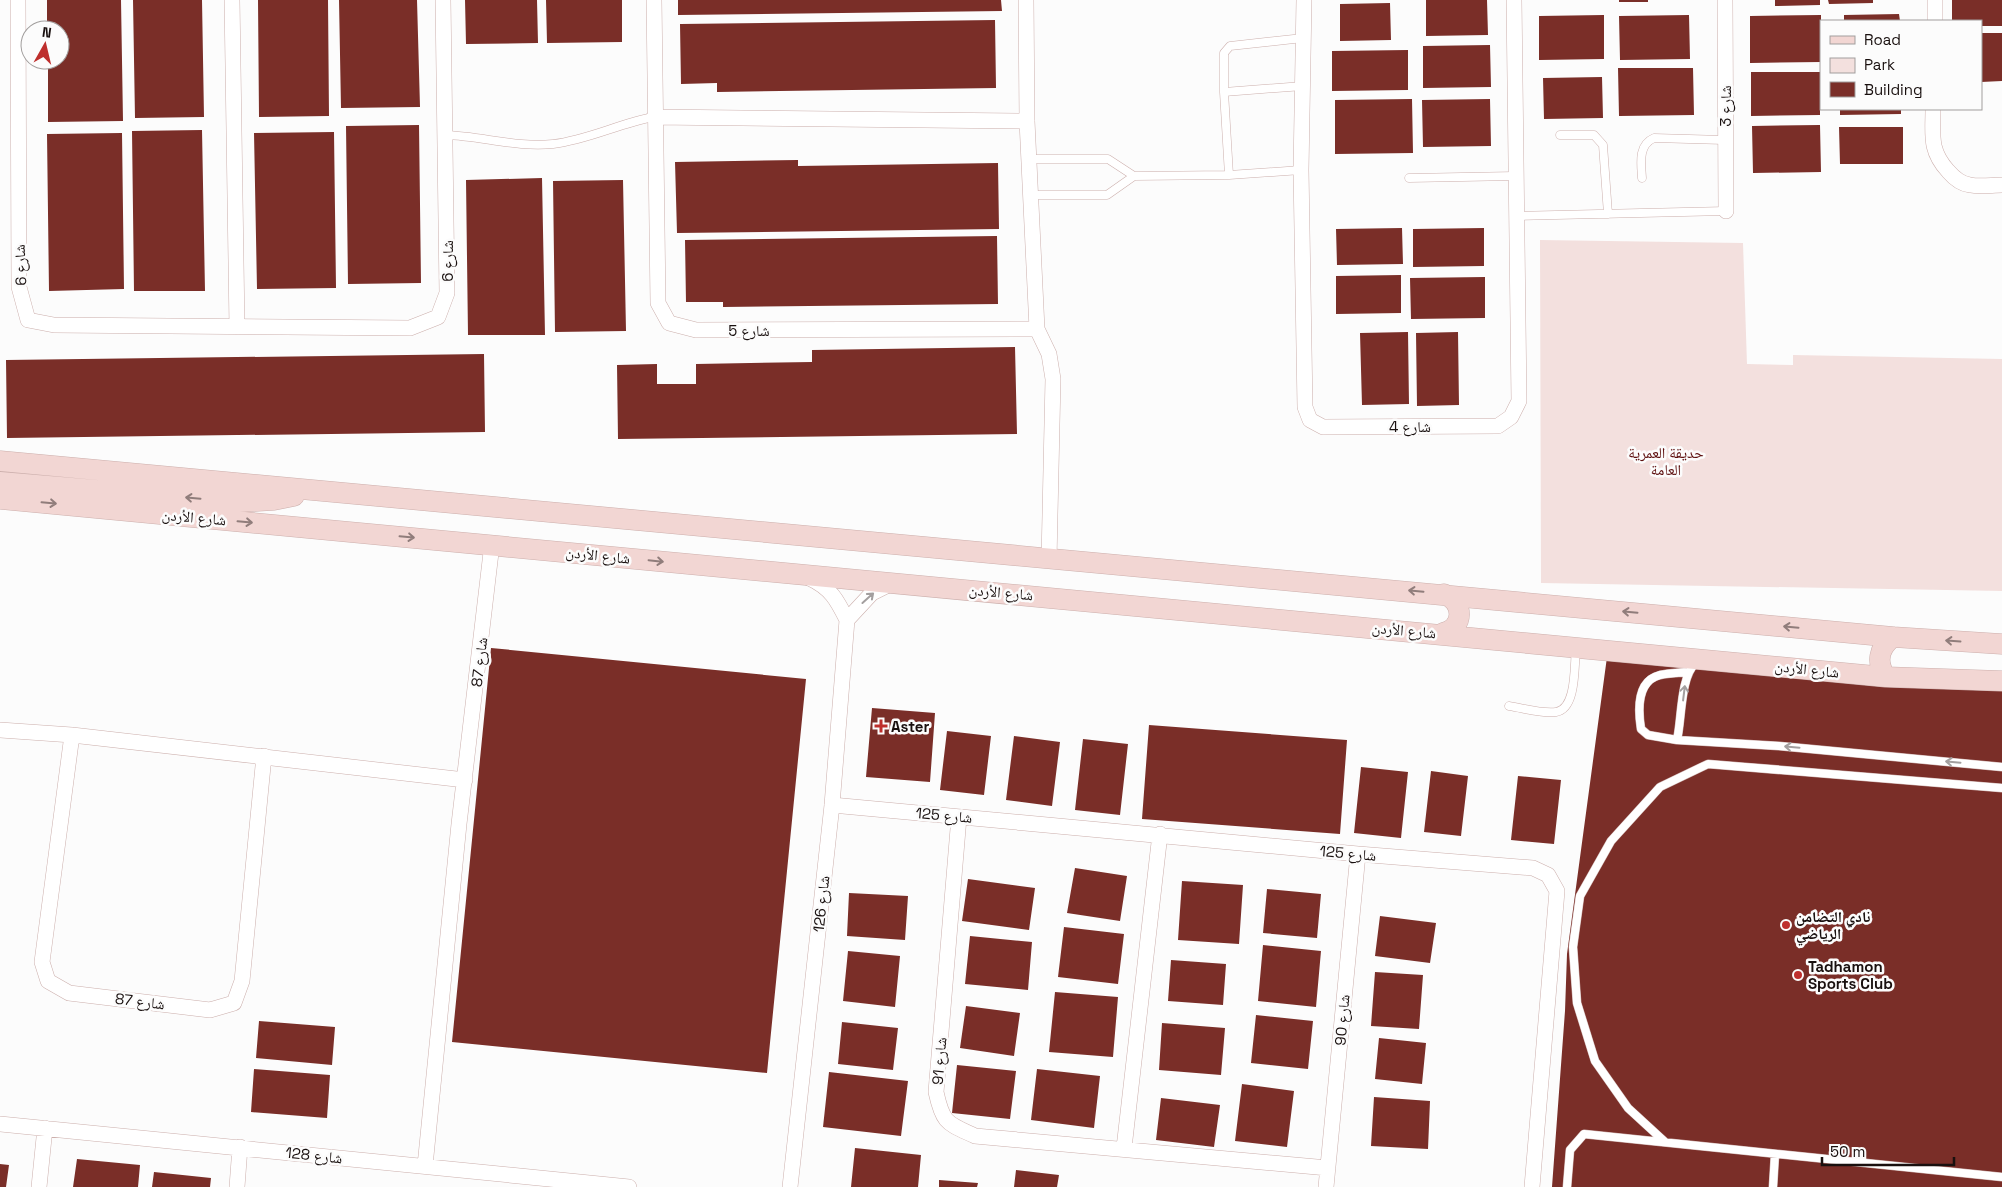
<svg xmlns="http://www.w3.org/2000/svg" width="2002" height="1187" font-family="'Space Grotesk','Noto Naskh Arabic',sans-serif">
  <style>
    .green { fill: #f3e0de }
    .building { fill: #7a2e28 }
    .lines { fill: none; stroke-linecap: round; stroke-linejoin: round }
    .lane-casing { stroke: #ccafac; stroke-width: 9 }
    .street-casing { stroke: #ccafac; stroke-width: 16 }
    .secondary-casing { stroke: #ccafac; stroke-width: 21 }
    .lane { stroke: #fff; stroke-width: 8 }
    .street { stroke: #fff; stroke-width: 15 }
    .secondary { stroke: #f2d6d3; stroke-width: 20 }
    .oneway { stroke: #907d7b }
    .oneway2 { stroke: #a39f9f }
    .poi-dot { fill: #be2f2d; stroke: #fcfcfc; stroke-width: 2 }
    .labels { text-anchor: middle; dominant-baseline: central; stroke-width: 5; stroke-linejoin: round; paint-order: stroke }
    .street-label { font-size: 15px; fill: #19100f; stroke: #fcfcfc }
    .park-label { font-size: 15px; fill: #5e100f; stroke: #fcfcfc }
    .poi-label { font-size: 15px; font-weight: bold; fill: #19100f; stroke: #fcfcfc; text-anchor: start }
  </style>
  <rect width="100%" height="100%" fill="#fcfcfc"/>
  <path class="green" d="M1540,240l203,3 4,121 46,1v-10l209,4v232l-461,-8z"/>
  <path class="building" d="M47,0h74l2,121 -75,1v-62h12v-30h-13z
    M133,0h69l2,117 -69,1z
    M258,0h70l1,116 -70,1z
    M339,0h78l3,107 -79,1z
    M465,0h72l1,43 -72,1z
    M546,0h76v42l-75,1z
    M678,0h323l1,11 -324,4z
    M1426,0h61l1,35 -62,1z
    M1619,0h29v2h-29z
    M1775,0h45v5l-45,1z
    M1828,0h45v3l-44,1z
    M1952,0h50v26h-21v-5h-29z
    M1390,3l1,37 -51,1v-37z
    M1899,14l1,7h-56v-6z
    M1604,15v44l-65,1v-44z
    M1689,15l1,44 -70,1 -1,-44z
    M1821,15v47l-71,1v-47z
    M995,20l1,68 -279,4v-9l-36,1 -1,-60z
    M1981,33h21v48l-21,1z
    M1490,45l1,42 -68,1v-42z
    M1408,50v40l-76,1v-40z
    M1618,68h75l1,47 -75,1z
    M1751,72h69v43l-69,1z
    M1602,77l1,41 -59,1 -1,-41z
    M1412,99l1,54 -78,1v-54z
    M1490,99l1,47 -68,1 -1,-47z
    M1840,109h61v5l-61,1z
    M419,125l2,158 -73,1 -2,-158z
    M1820,125l1,47 -68,1 -1,-47z
    M1839,127h64v37h-63z
    M202,130l3,161h-71l-2,-160z
    M334,132l2,156 -79,1 -3,-156z
    M122,133l2,156 -75,2 -2,-157z
    M798,160v6l200,-3 1,66 -322,4 -2,-71z
    M542,178l3,157h-77l-2,-155z
    M623,180l3,151 -71,1 -2,-151z
    M1402,228l1,36 -66,1 -1,-36z
    M1484,228v38l-71,1v-38z
    M997,236l1,68 -275,3v-5h-37l-1,-62z
    M1401,275v38l-65,1v-38z
    M1485,277v41l-74,1 -1,-41z
    M1408,332l1,72 -47,1 -2,-72z
    M1458,332l1,73 -42,1 -1,-73z
    M1015,347l2,87 -399,5 -1,-74 40,-1v20h39v-20l116,-2v-12z
    M484,354l1,78 -478,6 -1,-78z
    M491,648l315,31 -39,394 -315,-31z
    M1607,657l395,22v508h-450l13,-176 2,-57z
    M872,708l63,5 -5,69 -64,-5z
    M1149,725l198,15 -7,94 -198,-15z
    M947,731l44,5 -7,59 -44,-5z
    M1014,736l46,6 -8,64 -46,-6z
    M1083,739l45,5 -8,71 -45,-5z
    M1361,767l47,5 -7,66 -47,-5z
    M1431,771l37,5 -7,60 -37,-4z
    M1518,776l43,4 -7,64 -43,-4z
    M1075,868l52,8 -7,45 -53,-8z
    M968,879l67,9 -6,42 -67,-9z
    M1182,881l61,4 -4,59 -61,-4z
    M1267,889l54,5 -4,44 -54,-5z
    M849,893l59,3 -3,44 -58,-4z
    M1380,916l56,7 -6,40 -55,-7z
    M1064,927l60,7 -6,50 -60,-7z
    M970,936l62,6 -4,48 -63,-6z
    M1263,945l58,6 -5,56 -58,-6z
    M848,951l52,5 -5,51 -52,-6z
    M1171,960l55,4 -3,41 -55,-4z
    M1375,972l48,3 -4,54 -48,-3z
    M1055,992l63,5 -5,60 -64,-5z
    M966,1006l54,7 -6,43 -54,-8z
    M1256,1015l57,6 -5,48 -57,-6z
    M259,1021l76,6 -3,38 -76,-7z
    M842,1022l56,6 -5,42 -55,-6z
    M1162,1023l63,5 -4,47 -62,-5z
    M1379,1038l47,5 -4,41 -47,-5z
    M957,1065l59,6 -6,48 -58,-6z
    M254,1069l76,6 -3,43 -76,-6z
    M1037,1069l63,7 -6,52 -63,-8z
    M829,1072l79,9 -7,55 -78,-9z
    M1242,1084l52,7 -7,56 -52,-6z
    M1374,1097l56,4 -2,48 -57,-3z
    M1161,1098l59,7 -6,42 -58,-7z
    M855,1148l66,7 -3,32h-67z
    M77,1159l63,6 -2,22h-65z
    M0,1164l9,1 -3,22h-6z
    M1016,1170l43,5 -2,12h-43z
    M154,1172l57,6 -1,9h-58z
    M939,1180l39,3 -1,4h-38z"/>
  <g class="lines">
    <defs>
      <path id="lane" d="M1224,92l79,-6
        M446,135c35,1 72,13 107,9 35,-4 67,-21 101,-27
        M1560,135h34l9,10 5,69
        M1029,159h79l26,17
        M1229,175l-5,-83v-39l6,-7 73,-8
        M1409,178l106,-2
        M1642,178c-1,-15 -4,-33 12,-40l70,2
        M1030,195h77l27,-19 95,-1 72,-5
        M1516,216l210,-5
        M1696,663c-16,13 -14,56 -19,77l102,6 223,21
        M1509,706c14,2 33,8 47,6 21,-3 18,-47 20,-63
        M1677,740l-29,-5 -7,-6c-3,-19 -5,-48 19,-54 9,-2 19,-2 28,-3
        M1665,1142l-37,-34 -33,-47 -18,-58 -4,-56 7,-51 31,-55 49,-54 48,-23 294,24
        M1567,1187l3,-37 14,-16 418,43
        M1773,1187l2,-33"/>
      <path id="street" d="M18,0l1,287 9,33 26,5 356,3 28,-11 9,-24 -4,-293
        M232,0l5,327
        M654,0l4,303 11,20 27,7 341,-1
        M1026,0l1,121 10,208 12,25 4,25 -4,181
        M1304,0l-3,170 4,237 5,13 13,7 175,-1 13,-9 8,-16 -5,-401
        M1725,0l1,211
        M1935,21v-21
        M1933,109c0,26 -4,41 15,62 6,7 13,13 22,14 10,2 22,0 32,0
        M654,117l373,4
        M847,620l25,-27 22,-11
        M0,730l72,5 393,45
        M72,735l-30,227 6,19 21,12 141,17 24,-7 8,-22 22,-225
        M832,805l526,49 175,14 15,7 9,16 -25,296
        M959,817l-23,275c7,32 11,31 39,44l353,32
        M0,1124l629,63
        M1124,1148l36,-314
        M425,1166l34,-342 33,-280
        M39,1187l6,-59
        M237,1187l3,-40
        M790,1187l42,-382 15,-185c-10,-20 -16,-32 -38,-42
        M1326,1187l32,-333"/>
      <path id="secondary" d="M0,461l1893,176 109,7
        M0,482l239,20 35,-2 20,-4
        M0,499l1886,178 116,4
        M1443,633c22,-6 21,-31 1,-39
        M1886,677c-10,-14 -8,-29 7,-40"/>
    </defs>
    <use href="#lane" class="lane-casing"/>
    <use href="#street" class="street-casing"/>
    <use href="#secondary" class="secondary-casing"/>
    <use href="#lane" class="lane"/>
    <use href="#street" class="street"/>
    <use href="#secondary" class="secondary"/>
  </g>
  <defs><path id="oneway-shaft" d="M-6 0H5M1.5-3L5.5 0L1.5 3" fill="none" stroke-width="1.6" stroke-linecap="round" stroke-linejoin="round" transform="scale(1.25)"/></defs>
  <g class="oneway">
    <use href="#oneway-shaft" transform="translate(193 498) rotate(-175)"/>
    <use href="#oneway-shaft" transform="translate(49 503) rotate(5)"/>
    <use href="#oneway-shaft" transform="translate(245 522) rotate(5)"/>
    <use href="#oneway-shaft" transform="translate(407 537) rotate(5)"/>
    <use href="#oneway-shaft" transform="translate(656 561) rotate(6)"/>
    <use href="#oneway-shaft" transform="translate(1416 591) rotate(-175)"/>
    <use href="#oneway-shaft" transform="translate(1630 612) rotate(-175)"/>
    <use href="#oneway-shaft" transform="translate(1791 627) rotate(-175)"/>
    <use href="#oneway-shaft" transform="translate(1953 641) rotate(-176)"/>
  </g>
  <g class="oneway2">
    <use href="#oneway-shaft" transform="translate(868 598) rotate(-42)"/>
    <use href="#oneway-shaft" transform="translate(1684 693) rotate(-83)"/>
    <use href="#oneway-shaft" transform="translate(1792 747) rotate(-175)"/>
    <use href="#oneway-shaft" transform="translate(1953 762) rotate(-175)"/>
  </g>
  <g class="poi-dot">
    <path d="M878.5 718.5h5v5h5v5h-5v5h-5v-5h-5v-5h5z"/>
    <circle cx="1786" cy="925" r="5"/>
    <circle cx="1798" cy="975" r="5"/>
  </g>
  <g class="labels">
    <g class="street-label">
      <text transform="translate(1725 106) rotate(-90)">شارع 3</text>
      <text transform="translate(447 261) rotate(-90)">شارع 6</text>
      <text transform="translate(20 265) rotate(-92)">شارع 6</text>
      <text x="749" y="330">شارع 5</text>
      <text x="1410" y="426">شارع 4</text>
      <text transform="translate(194 517) rotate(5)">شارع الأردن</text>
      <text transform="translate(598 555) rotate(6)">شارع الأردن</text>
      <text transform="translate(1001 592) rotate(5)">شارع الأردن</text>
      <text transform="translate(1404 630) rotate(5)">شارع الأردن</text>
      <text transform="translate(479 662) rotate(-83)">شارع 87</text>
      <text transform="translate(1807 669) rotate(6)">شارع الأردن</text>
      <text transform="translate(944 815) rotate(5)">شارع 125</text>
      <text transform="translate(1348 853) rotate(5)">شارع 125</text>
      <text transform="translate(821 904) rotate(-84)">شارع 126</text>
      <text transform="translate(140 1001) rotate(7)">شارع 87</text>
      <text transform="translate(1342 1020) rotate(-85)">شارع 90</text>
      <text transform="translate(939 1061) rotate(-85)">شارع 91</text>
      <text transform="translate(314 1155) rotate(6)">شارع 128</text>
    </g>
    <g class="park-label">
      <text x="1666" y="452">حديقة العمرية<tspan x="1666" dy="17">العامة</tspan></text>
    </g>
    <g class="poi-label">
      <text x="891" y="726">Aster</text>
      <text x="1796" y="916">نادي التضامن<tspan x="1796" dy="17">الرياضي</tspan></text>
      <text x="1808" y="966">Tadhamon<tspan x="1808" dy="17">Sports Club</tspan></text>
    </g>
  </g>
  <rect x="1820" y="20" width="162" height="90" fill="#fcfcfc" stroke="#a19e9d"/>
  <rect x="1830" y="36" width="25" height="8" fill="#f2d6d3" stroke="#a19e9d"/>
  <text x="1864" y="45" font-size="15" fill="#19100f">Road</text>
  <rect x="1830" y="58" width="25" height="15" fill="#f3e0de" stroke="#a19e9d"/>
  <text x="1864" y="70" font-size="15" fill="#19100f">Park</text>
  <rect x="1830" y="82" width="25" height="15" fill="#7a2e28" stroke="#a19e9d"/>
  <text x="1864" y="95" font-size="15" fill="#19100f">Building</text>
  <g transform="translate(45 45) rotate(8)"><circle r="24" fill="#fcfcfc" stroke="#a19e9d"/>
  <path d="M0-4L9 19L0 12L-9 19Z" fill="#be2f2d"/>
  <text y="-8" font-size="14" font-weight="bold" text-anchor="middle" fill="#19100f">N</text>
  </g>
  <path d="M1822 1157v8h132v-8" fill="none" stroke="#19100f" stroke-width="2.5"/>
  <text x="1830" y="1157" font-size="15" fill="#19100f" stroke="#fcfcfc" stroke-width="4" paint-order="stroke">50 m</text>
</svg>
